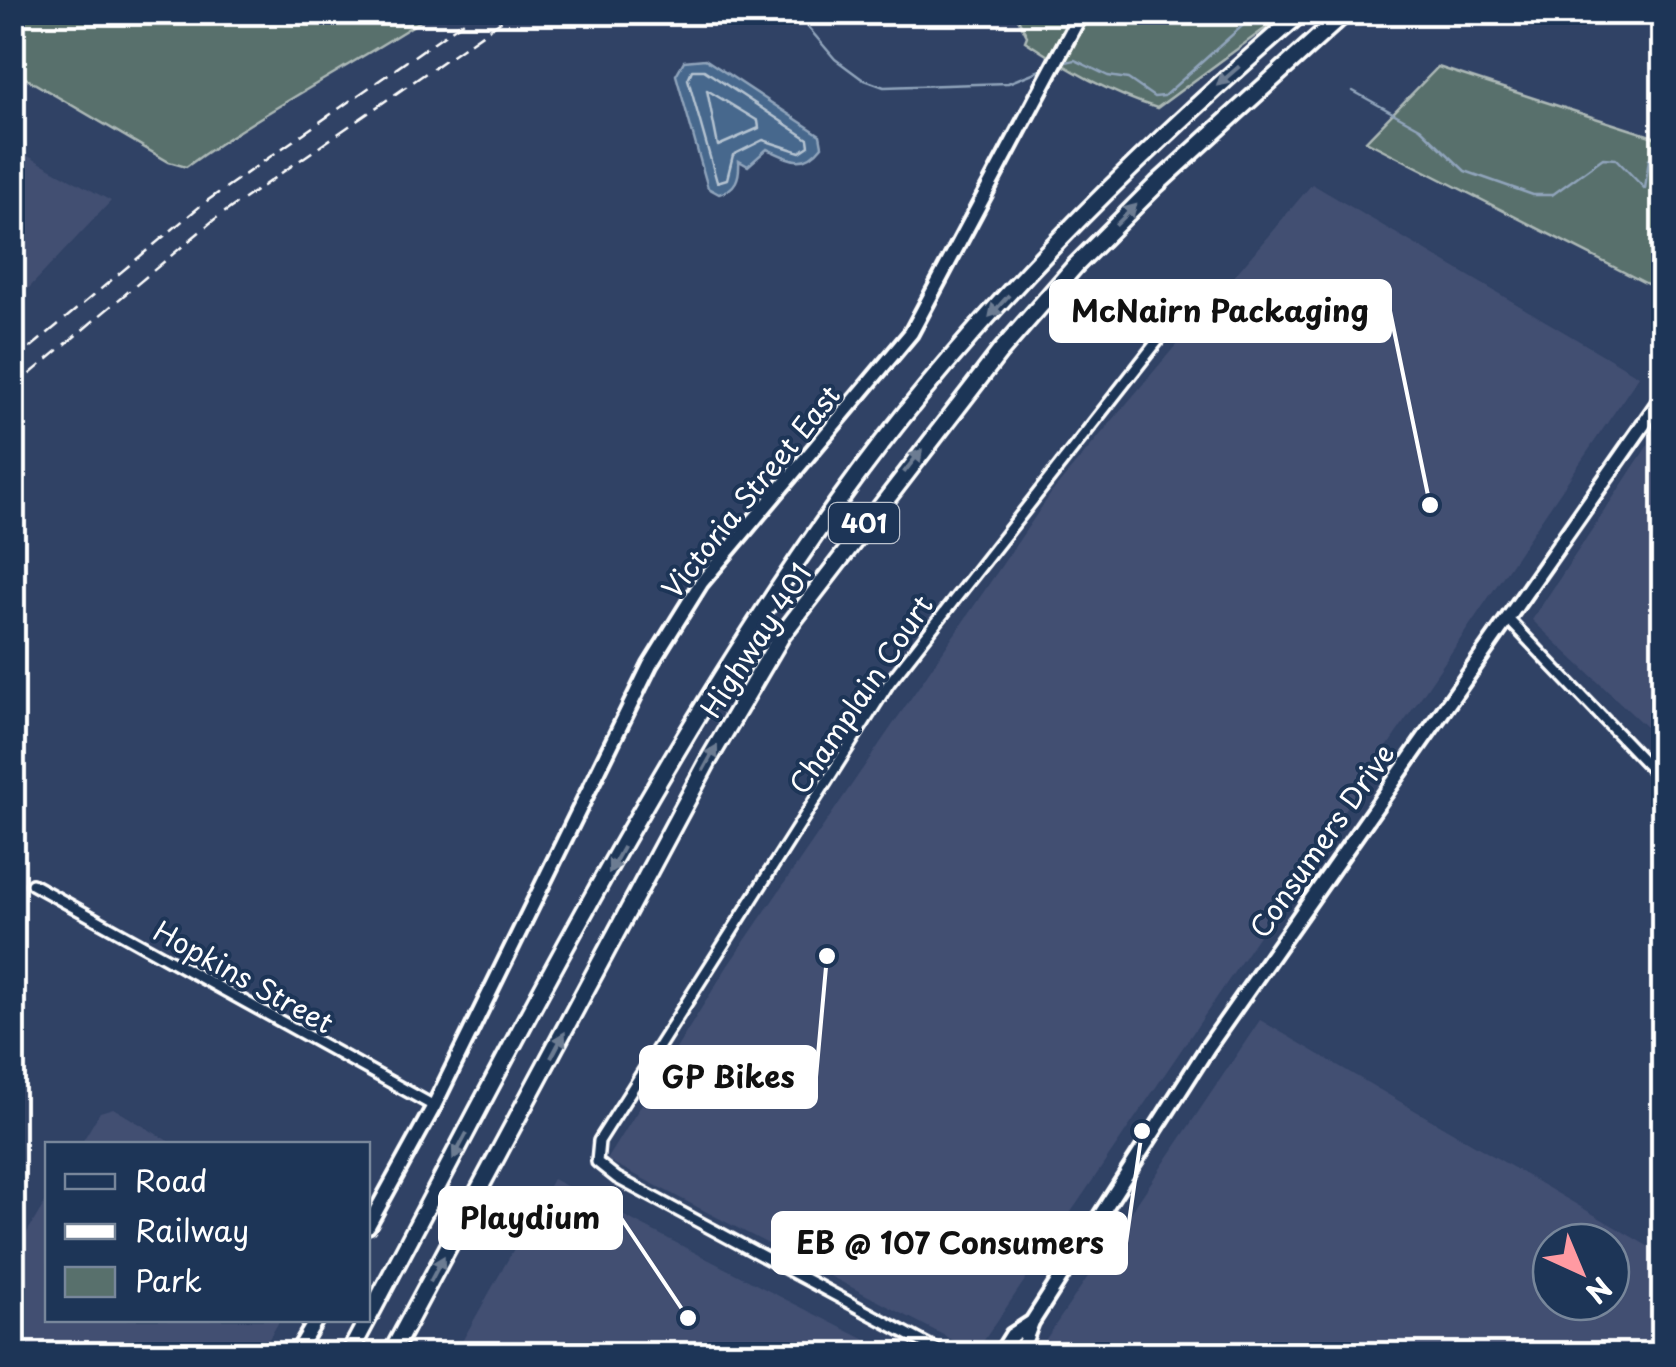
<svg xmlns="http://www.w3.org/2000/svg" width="1676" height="1367" font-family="'Playpen Sans',sans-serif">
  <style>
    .built { fill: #424f72; fill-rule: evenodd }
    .green { fill: #58706c; stroke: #acb8b6; stroke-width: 2.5 }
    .water { fill: #46688d; stroke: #90a4bb; stroke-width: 2.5 }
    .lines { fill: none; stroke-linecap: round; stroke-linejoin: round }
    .shore { stroke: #b5c3d1; stroke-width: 2.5 }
    .stream { stroke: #90a4bb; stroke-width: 2.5 }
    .minor-casing { stroke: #fff; stroke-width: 16 }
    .secondary-casing { stroke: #fff; stroke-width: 20 }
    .motorway-casing { stroke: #fff; stroke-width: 22 }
    .minor { stroke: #1d3557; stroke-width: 9 }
    .secondary { stroke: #1d3557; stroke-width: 12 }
    .motorway { stroke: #1d3557; stroke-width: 15 }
    .rail { stroke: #fff; stroke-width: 2.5; stroke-dasharray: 15 8; stroke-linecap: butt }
    .oneway { fill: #6c7c92 }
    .labels { text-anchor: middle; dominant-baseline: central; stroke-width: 8; stroke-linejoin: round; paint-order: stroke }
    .shield { fill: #1d3557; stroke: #bbc2cd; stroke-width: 2.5 }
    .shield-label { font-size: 25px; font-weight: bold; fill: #fff }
    .street-label { font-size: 28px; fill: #fff; stroke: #1d3557 }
    .leader { fill: none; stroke: #fff; stroke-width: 4 }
    .callout-dot { fill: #fff; stroke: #1d3557; stroke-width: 4 }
    .callout { fill: #fff; stroke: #fff; stroke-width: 4 }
    .callout-label { font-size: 30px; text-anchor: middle; font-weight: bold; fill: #111 }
  </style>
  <rect width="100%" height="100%" fill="#304265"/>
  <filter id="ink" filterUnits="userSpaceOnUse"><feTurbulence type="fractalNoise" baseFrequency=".01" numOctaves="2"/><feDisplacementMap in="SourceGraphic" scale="20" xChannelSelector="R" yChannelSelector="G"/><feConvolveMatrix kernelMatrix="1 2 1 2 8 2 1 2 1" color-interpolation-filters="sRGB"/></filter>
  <g filter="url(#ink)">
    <path class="built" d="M13,148l98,53 -98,104z
      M1312,184l327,192 -663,976 -369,-192 120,-193 325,-475z
      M1660,427l4,7 -1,309 -131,-123z
      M1260,1020l403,235v99h-627zM1551,1242h60v60h-60z
      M113,1108l60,36h-92l19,-32z
      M553,1179l216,112 124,63h-438z
      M47,1199l1,121h232l-20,34h-247v-98z"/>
    <path class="green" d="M13,12h420v1c-82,53 -168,97 -247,154l-17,-5 -152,-89 -4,-5z
      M1015,13h271l-129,95c-48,-15 -90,-39 -132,-67l2,-5z
      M1438,67l225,73v152l-297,-151z"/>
    <path class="water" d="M705,59l115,76 2,11c-18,23 -31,14 -55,3l-19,17 -9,-5c1,17 -3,28 -20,33l-11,-6 -32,-113 8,-14z"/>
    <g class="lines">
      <path class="shore" d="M692,70h12l104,69 1,7 -9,6 -37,-12 -30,15 -6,24 -10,3 -29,-103z
        M707,90l51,31 1,7 -41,18z"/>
      <path class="stream" d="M795,12l40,47 27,20 22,8 124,-4 35,-14
        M1066,62l9,-2 33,16 20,3 26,18 10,-1 87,-78 -1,-6
        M1353,91l67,37 45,43 68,24h19l51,-37 13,1 29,30 4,-30 15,-14"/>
      <defs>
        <path id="minor" d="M1509,620l155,162
          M32,884l402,222
          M945,1354l-328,-176 -20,-16 2,-21 290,-458 285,-363 47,-21
          M1651,1354l13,-24"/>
        <path id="secondary" d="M368,1226l66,-120 216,-441 51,-82 210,-250 171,-321
          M296,1354l20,-34
          M1000,1354l12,-19 20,-13
          M1020,1354l12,-32 176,-275 456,-652"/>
        <path id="motorway" d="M349,1354c154,-288 299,-586 489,-852 131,-183 295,-344 464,-490
          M391,1354l317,-593 74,-126 217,-282 76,-87 82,-82 189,-172"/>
      </defs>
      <use href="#minor" class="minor-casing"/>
      <use href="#secondary" class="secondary-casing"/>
      <use href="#motorway" class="motorway-casing"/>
      <use href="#minor" class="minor"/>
      <use href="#secondary" class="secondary"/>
      <use href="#motorway" class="motorway"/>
      <path class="rail" d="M12,363l192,-160 273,-191
        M12,389l203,-170 299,-207"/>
    </g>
    <defs><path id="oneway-solid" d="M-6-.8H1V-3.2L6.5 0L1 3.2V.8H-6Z" transform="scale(2.5)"/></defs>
    <g class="oneway">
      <use href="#oneway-solid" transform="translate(1228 76) rotate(139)"/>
      <use href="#oneway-solid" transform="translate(1126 215) rotate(-45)"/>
      <use href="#oneway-solid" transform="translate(999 306) rotate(132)"/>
      <use href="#oneway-solid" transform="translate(913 461) rotate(-52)"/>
      <use href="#oneway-solid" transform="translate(710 758) rotate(-61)"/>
      <use href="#oneway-solid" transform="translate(616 860) rotate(119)"/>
      <use href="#oneway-solid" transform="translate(558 1045) rotate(-62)"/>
      <use href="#oneway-solid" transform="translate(460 1146) rotate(118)"/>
      <use href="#oneway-solid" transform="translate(437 1269) rotate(-62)"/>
    </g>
  </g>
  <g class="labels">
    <rect class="shield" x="829" y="503" width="70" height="40" rx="8"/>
    <g class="shield-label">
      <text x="864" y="523">401</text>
    </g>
    <g class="street-label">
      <text transform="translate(750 491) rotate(-51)">Victoria Street East</text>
      <text transform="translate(755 640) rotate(-57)">Highway 401</text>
      <text transform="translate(860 694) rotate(-56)">Champlain Court</text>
      <text transform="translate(1321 840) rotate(-55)">Consumers Drive</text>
      <text transform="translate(244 976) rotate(29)">Hopkins Street</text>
    </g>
  </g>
  <path class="leader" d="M1430 505L1390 311M827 956L816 1077M688 1318L621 1218M1142 1131L1126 1243"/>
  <g class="callout-dot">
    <circle cx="1430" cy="505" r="10"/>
    <circle cx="827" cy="956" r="10"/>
    <circle cx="688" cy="1318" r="10"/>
    <circle cx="1142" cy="1131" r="10"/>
  </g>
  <g class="callout">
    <rect x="1051" y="281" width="339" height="60" rx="10"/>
    <rect x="641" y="1047" width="175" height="60" rx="10"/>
    <rect x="440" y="1188" width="181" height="60" rx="10"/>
    <rect x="773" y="1213" width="353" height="60" rx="10"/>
  </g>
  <g class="callout-label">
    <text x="1220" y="322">McNairn Packaging</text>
    <text x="728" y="1088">GP Bikes</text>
    <text x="530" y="1229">Playdium</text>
    <text x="950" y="1254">EB @ 107 Consumers</text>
  </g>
  <rect width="1676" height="1367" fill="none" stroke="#1d3557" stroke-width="50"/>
  <rect x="25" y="25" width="1626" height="1317" fill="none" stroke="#fff" stroke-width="4" filter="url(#ink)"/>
  <rect x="45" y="1142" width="325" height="180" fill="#1d3557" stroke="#77869a" stroke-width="2.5"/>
  <rect x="65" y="1174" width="50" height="15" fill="#1d3557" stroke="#77869a" stroke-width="2.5"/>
  <text x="135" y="1192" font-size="30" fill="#ffffff">Road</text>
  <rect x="65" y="1224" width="50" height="15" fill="#ffffff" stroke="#77869a" stroke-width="2.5"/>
  <text x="135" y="1242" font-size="30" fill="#ffffff">Railway</text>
  <rect x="65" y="1267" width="50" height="30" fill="#58706c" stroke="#77869a" stroke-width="2.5"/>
  <text x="135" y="1292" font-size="30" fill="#ffffff">Park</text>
  <g transform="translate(1581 1272) rotate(136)"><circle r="48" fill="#1d3557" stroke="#77869a" stroke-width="2.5"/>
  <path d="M0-8L18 38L0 25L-18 38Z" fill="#ff9aa2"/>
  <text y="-15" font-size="28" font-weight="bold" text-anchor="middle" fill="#ffffff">N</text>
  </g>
</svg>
